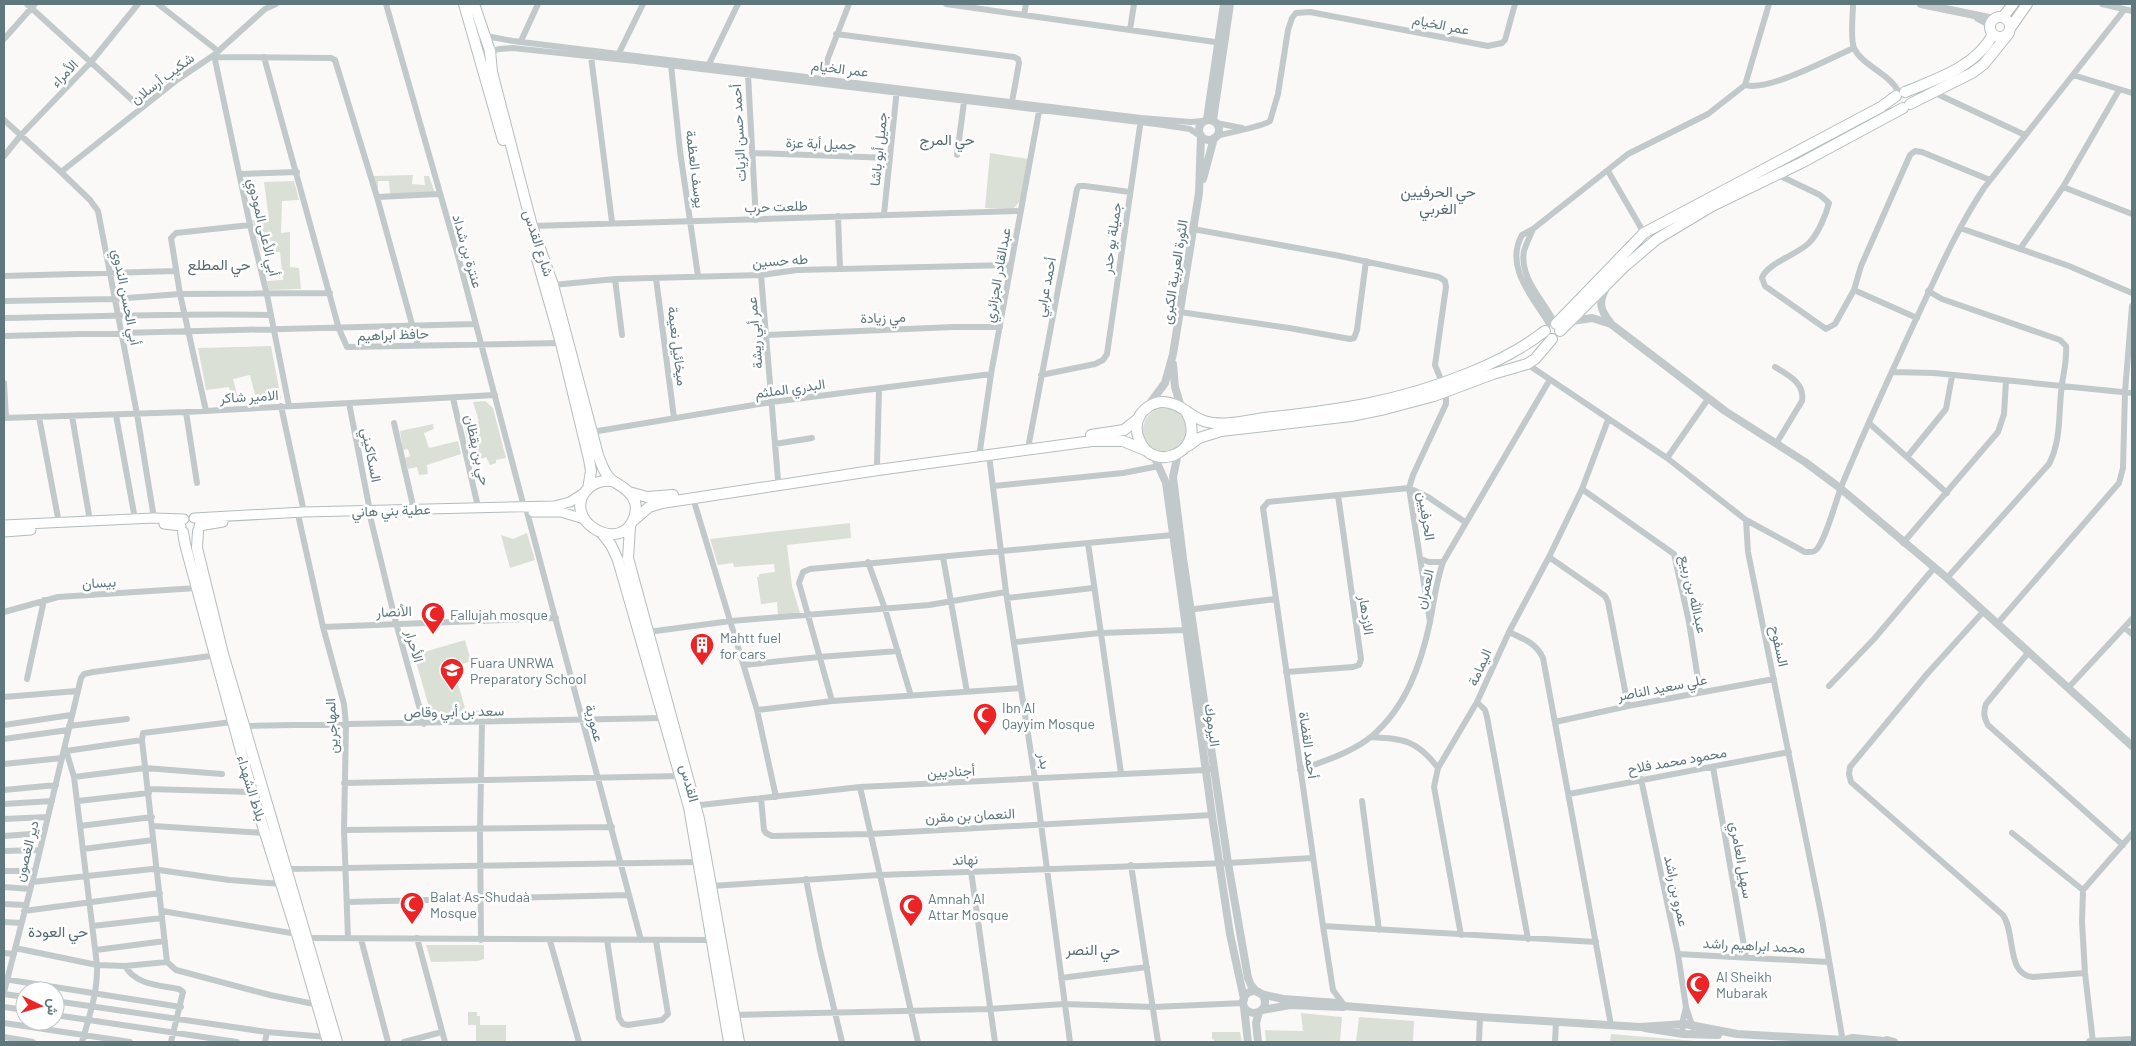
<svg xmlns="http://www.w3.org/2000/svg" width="2136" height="1046" font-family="Barlow,Vazirmatn,sans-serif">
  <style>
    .green { fill: #dbe0d6 }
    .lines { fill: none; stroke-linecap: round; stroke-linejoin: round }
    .secondary-casing { stroke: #b2bcbe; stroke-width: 11 }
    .primary-casing { stroke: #b5bdbf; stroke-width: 12 }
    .minor { stroke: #c2c9cb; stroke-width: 6 }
    .tertiary { stroke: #c2c9cb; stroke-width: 8 }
    .secondary { stroke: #fff; stroke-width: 9 }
    .primary { stroke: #fff; stroke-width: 10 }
    .labels { text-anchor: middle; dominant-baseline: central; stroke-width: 5; stroke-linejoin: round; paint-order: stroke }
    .street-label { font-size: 14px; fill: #5e787e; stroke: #fff }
    .poi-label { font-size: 14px; fill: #5e787e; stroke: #fff; text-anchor: start }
    .neighbourhood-label { font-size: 15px; fill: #556a6f; stroke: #fff }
  </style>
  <rect width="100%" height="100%" fill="#faf9f7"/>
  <path class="green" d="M990,153l38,6 -7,41 -8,9 -28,-1z
    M413,175l-1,9 13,1 -1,-9h5l6,17 -45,1 -1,-13h-11v12l-5,-17z
    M294,181l5,19 -17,1 -1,32 9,-1v35l9,1 2,21 -32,1 -2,-9 16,-1 -3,-28h-19l-9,-32 17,-1 -5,-37z
    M271,346l10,53 -7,3 -17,1 -7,-28 -17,4 5,19 5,-1 2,5 -12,2 -4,-17 -23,3 -8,-42z
    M485,401l8,7 13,50 -10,2v3l-6,2 -4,-8 -8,3 -1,-4 -6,2 -7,-33 15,-4 -6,-19z
    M1143 430a22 22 0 1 1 44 0a22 22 0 1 1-44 0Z
    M433,424l1,5 -10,4 5,15 29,-7 3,13 -34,11 1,9 -9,1 -2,-8 -9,2 -3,-11 5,-2 -2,-7 -5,1 -3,-19z
    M850,523l1,15 -64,7 5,41 8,27 -22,2 -1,-13 -16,2 -4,-27h2v-3l16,-2 -1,-8 -40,3 -1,-4 -15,2 -8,-26z
    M527,533l8,27 -25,8 -9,-33 12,4z
    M465,640l6,21 -20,7 2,6 2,-1 10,35 -3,1 2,5 21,-6 2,8 -52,1 -4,-3 -17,-59z
    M426,945h58v14l-6,2 -47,1z
    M468,1012h9v4h3v9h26v17h-30v-17h-8z
    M1301,1013l41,4 -2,25h-74l-1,-12 38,1z
    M1359,1017l55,4 -1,21h-57z
    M1212,1032h28l2,10h-28v-2l-2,-1z
    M1611,1034l97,8h-98z"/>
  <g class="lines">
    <defs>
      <path id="secondary" d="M533,512h28l23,7
        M194,518l110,-6 250,-6 16,-4 14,-9
        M164,524l17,2
        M4,525l150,-7 30,1
        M199,526l24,-4
        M4,532l27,-2"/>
      <path id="primary" d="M464,4l39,136
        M474,4l16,47 2,21 40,154 21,59 45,170c3,8 7,21 15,26 9,6 18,10 22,21 2,7 0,16 -4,22 -18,27 -66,-5 -46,-32 7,-9 16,-12 27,-11
        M1990 27a10 10 0 1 1 20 0a10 10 0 1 1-20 0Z
        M2003,17l10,-13
        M2011,27l16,-23
        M1905,92c32,-13 72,-26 88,-58
        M1910,104l62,-31 12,-9 25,-31
        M537,259l24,84 28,116 2,12 -3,18
        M1556,324l88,-91 237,-126 15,-11
        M1560,331l64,-64 33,-28 55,-33 89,-43 102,-55
        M1185,410c26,41 -33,66 -46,29 -3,-7 -3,-15 0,-22 4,-8 14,-15 24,-15 16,0 26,14 41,19 18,6 41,0 60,-3 75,-8 134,-16 205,-45 27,-11 53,-24 76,-42
        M1091,435l33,-5 15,-12
        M1188,446l11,-8 22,-7 130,-15 34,-7 49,-13 59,-22 34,-10 8,-5 17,-20
        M629,492l18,5 26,-2
        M634,520l15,-13 13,-4 216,-33 214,-29h31l22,9
        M630,527l-2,31 71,261 40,223
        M198,531l-1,17 26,106 114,388
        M183,532l2,12 67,248 45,142 31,108
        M601,532l10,13 7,15 71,247 40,235"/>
    </defs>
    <use href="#secondary" class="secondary-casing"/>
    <use href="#primary" class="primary-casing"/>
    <path class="minor" d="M27,4l114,104
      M158,4l60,47
      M386,4l72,252 66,251
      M946,4l276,39
      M1769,4l-24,81c23,7 85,-27 109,-37
      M1853,4c0,11 -3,34 1,44 8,18 36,25 45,45
      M2102,4l30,7
      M1024,15l2,-11
      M1130,30l4,-26
      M836,34l178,23 4,2 1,4 -7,39
      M473,37l13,-1 27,5 628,77 50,4 12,-1
      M4,39l31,-35
      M521,41l17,-37
      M214,55l36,170 17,70 22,111
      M479,55l20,-6 14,-1 122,13 521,63 34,5 10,7
      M618,55l25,-51
      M591,56l21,166
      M215,57l116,1 4,2 42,137 41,149
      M264,57l75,272 8,18 214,-4
      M709,64l29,-60
      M671,65l9,86 18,125
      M748,75l8,145
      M2073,75l59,18
      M822,83l6,-25 21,-54
      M1935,93l90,42
      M4,120l57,52 29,28 8,11 39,203 17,104
      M1216,123l26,5
      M1217,136c12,-4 46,-9 53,-15l8,-27 10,-64 4,-12 4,-5 14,-1 178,34 14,-3 3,-3 10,-36
      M752,153l137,5
      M957,155l7,-53
      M4,156l17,-21 70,-73 47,-58
      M1608,171l36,62
      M61,172l116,-92 37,-25 51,-46 11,-5
      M240,174l57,-2
      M1778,175l42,20 9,8c-3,12 -11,31 -20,40 -11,11 -43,21 -47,35l3,8 61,43 9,-5 19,-34
      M2063,187l69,27
      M377,197l62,-3
      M884,214l13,-125
      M838,216l2,53
      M532,226l489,-15
      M1960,228l109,38 63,27
      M1193,229l147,27 99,21 6,4 1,6 -11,78 11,27v12l-33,71 -4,13 21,134
      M1533,229c-3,7 -7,15 -9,22 -5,27 20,50 31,72
      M2020,249l43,-62 56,-97
      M761,275l17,205
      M4,276l172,-5
      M656,278l18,140
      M615,279l7,56
      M553,285l62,-6 146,-4 36,-5 213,-5
      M1928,291l14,8 118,41 6,6c1,14 -2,25 -4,38 -4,28 0,55 -13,80l-102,114
      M4,301l110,-2 66,-5 150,-1
      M1180,312l109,16 61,11 4,-1 3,-8 9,-69
      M4,318c89,-1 177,-5 266,-3
      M1917,318l-63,-28 7,-24 49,-111 5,-4 7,1 68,28
      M1549,324c-16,-27 -45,-57 -27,-89l11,-6 95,-75 80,-40 37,-29
      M766,335l188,-8h46
      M4,336l471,-12
      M1527,364l140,94 79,62 2,32 74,367 21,123
      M1775,367c13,8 30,16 27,34l-26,43
      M1892,372l42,1 198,20
      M1041,375l54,-11 8,-4 4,-6 34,-235
      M4,383l2,35
      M453,398l25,109
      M349,403l21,108
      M281,406l23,106
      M206,411l-26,-117 -9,-56 5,-5 74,-8
      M186,412l11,71
      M116,415l19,104
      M72,416l18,105
      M39,417l20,106
      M4,418l182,-6 309,-17
      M394,423l20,87
      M1869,423l78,70
      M592,432l180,-30 219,-28
      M1029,443l48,-254 2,-3h6l45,6
      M775,444l37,-6
      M980,450l11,-76 49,-268
      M989,455l17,137 29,187 35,263
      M1907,457l39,-48 6,-33
      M1667,458l41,-59
      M877,464l2,-74
      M994,486l129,-13 36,-7
      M1582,489l92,65 15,68 11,70
      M693,498l64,212 19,87
      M527,512l114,428
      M370,516l26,107 28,101
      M299,519l24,108 21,77 2,21 -2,105 4,108
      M1746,520l59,32c4,0 8,1 11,-2 10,-9 21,-55 28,-70 21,-51 44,-100 67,-150 23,-48 43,-97 73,-142l140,-178
      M1088,543l33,230
      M1903,543l95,-111 6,-18 2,-33
      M943,557l24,135
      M1549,557l56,39 3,6 20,104
      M1421,559l8,3h14
      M868,562l17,47 26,87
      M1007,598l86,-10
      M1187,610l88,-11
      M4,612l54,-15 139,-9
      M1983,612l-56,62 -77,93 -1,7 2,8 152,133c13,19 3,60 30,62l52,-4
      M1997,624l122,-141 4,-15 2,-76 7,-86
      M323,627l233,-9
      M2125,628l7,6
      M648,632l83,-11 198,-16 77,-13
      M1509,632c15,7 27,11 34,26l68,367
      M1015,642l85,-9 86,-3
      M2028,653l-42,51c-3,9 -2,13 2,21l135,120
      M744,665l75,-8 79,-6
      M1286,672l67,-5 6,-2 2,-6 -23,-164
      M27,679l17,-79
      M1829,686l45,-47 60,-71
      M2068,688l64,-69
      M4,697l73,-6
      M832,701l-33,-118 4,-11 7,-3 363,-34
      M1477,702l8,8 2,7 41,222
      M757,710l75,-9 188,-13
      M232,722l-89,11 -1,7 25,222 9,8 94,25 49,10
      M1555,722l73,-16 146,-27
      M4,725l67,-10
      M69,726l58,-7
      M245,726l418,-8
      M1371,737c33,2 46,3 67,31
      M4,739l64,-9
      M65,747l9,30 23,188c1,27 -8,52 -15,77
      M66,751l76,-11
      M4,764l58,-6
      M1713,767l33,190
      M1300,770c24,-9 53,-18 72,-34 34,-29 49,-72 58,-114 4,-21 6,-40 13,-60l106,-181
      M74,777l71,-9 77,6
      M1641,779l37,175 8,53 7,21
      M344,783l336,-7
      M860,787l58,255
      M148,789l104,3
      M4,790l52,-5
      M1569,794l220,-42
      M761,798l3,32 2,3 6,3 98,-2 342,-19
      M78,801l71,-8
      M1362,801l17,129
      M4,804l48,-3
      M692,806l168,-19 346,-17 8,-2
      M4,819l44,-2
      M80,826l72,-9
      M153,826l112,7
      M344,830l268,-3
      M2012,833l71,57
      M4,836l40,-3
      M83,849l70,-9
      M4,851l36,-1
      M1131,865l27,177
      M286,869l413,-7
      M4,871h31
      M971,871l24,171
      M806,879l14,71 22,92
      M32,882l120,-13 77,11 53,4
      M712,886l167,-11 349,-12 84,-5
      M4,887l26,2
      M347,902l282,-7
      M4,904l21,1
      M24,911l136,-18
      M162,911l135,23
      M4,922l17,1
      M93,926l69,-8
      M1323,926l273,16
      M1461,935l-27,-148 4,-19 39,-66 32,-70 40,-75 33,-68 26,-69
      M307,938l404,2
      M417,938l28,104
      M361,939l27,103
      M481,940l-1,-110 2,-108
      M607,940l12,78 4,6 5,1 34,-5 6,-6 -12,-73
      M550,941l29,101
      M15,948l82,17 28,1 42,-4
      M96,950l69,-9
      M4,953l10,1
      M1678,954l151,8
      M125,966c11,19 33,19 54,23l4,3 -12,50
      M1061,978l86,-11
      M4,979l177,28
      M4,992l31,-121 46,-193 3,-4 9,-2 125,-17
      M4,994l21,3
      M55,1001l212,31 60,5
      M1344,1005l-11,-15 -10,-64 -60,-418 5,-6 141,-14 19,9 37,25
      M4,1007l21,3
      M55,1015l182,27
      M734,1015l256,-6 74,-5 89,3 91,-4
      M4,1023l126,19
      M1683,1034l-1,-10 4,-17
      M4,1037l29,5
      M265,1042l2,-10
      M404,1042l38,-10
      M1479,1042l1,-25
      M1555,1042l1,-20
      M2093,1042l-8,-69 -3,-51 1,-32 49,-56"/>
    <path class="tertiary" d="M1921,4l73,15
      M1978,18l13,7
      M1207,119l17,-115
      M1199 130a10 10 0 1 1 20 0a10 10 0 1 1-20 0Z
      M1213,120l17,-116
      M1203,179l11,-41
      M1605,290c-7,13 -4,21 5,32
      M1572,321l20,-3 19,6 114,87 80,51 35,26 107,90 185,168
      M1173,364l2,23 6,20
      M1148,406l17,-23 8,-29 26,-161 2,-57
      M1178,453l-5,24 10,81 45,305 20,115 3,7 6,7
      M1154,456l12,27 46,332 18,119 14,65
      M1243 1002a11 11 0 1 1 22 0a11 11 0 1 1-22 0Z
      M1261,994l22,5 55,4 6,3 136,11 160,10 45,-3 52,10 108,6 8,-2 31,3
      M1244,1007l4,35
      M1262,1010l28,-5 53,2
      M1645,1028l38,6 35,1
      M1258,1042l-2,-19 3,-11
      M1882,1042l5,-2 7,2
      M2090,1042l42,-2"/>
    <use href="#secondary" class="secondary"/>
    <use href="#primary" class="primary"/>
  </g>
  <defs>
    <symbol id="mosque-pin" viewBox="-11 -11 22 30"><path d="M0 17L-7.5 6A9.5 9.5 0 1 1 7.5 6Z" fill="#ed2426" stroke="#fff"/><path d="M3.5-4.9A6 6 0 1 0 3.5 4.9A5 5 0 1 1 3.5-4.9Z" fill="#fff"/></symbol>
    <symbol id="building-pin" viewBox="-11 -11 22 30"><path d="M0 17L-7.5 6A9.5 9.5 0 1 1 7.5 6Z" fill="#ed2426" stroke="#fff"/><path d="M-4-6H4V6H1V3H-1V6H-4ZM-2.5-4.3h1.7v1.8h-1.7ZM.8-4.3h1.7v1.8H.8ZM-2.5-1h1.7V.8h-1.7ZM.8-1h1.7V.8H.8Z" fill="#fff"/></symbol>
    <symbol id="school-pin" viewBox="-11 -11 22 30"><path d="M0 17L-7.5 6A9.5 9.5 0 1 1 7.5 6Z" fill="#ed2426" stroke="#fff"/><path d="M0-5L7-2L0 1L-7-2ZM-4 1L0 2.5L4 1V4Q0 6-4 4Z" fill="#fff"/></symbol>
  </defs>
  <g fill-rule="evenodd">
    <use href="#mosque-pin" x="419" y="600" width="28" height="38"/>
    <use href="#building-pin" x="688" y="631" width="28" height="38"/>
    <use href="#school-pin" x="438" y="656" width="28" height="38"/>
    <use href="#mosque-pin" x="971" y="701" width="28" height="38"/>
    <use href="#mosque-pin" x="398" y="890" width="28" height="38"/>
    <use href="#mosque-pin" x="897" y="892" width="28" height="38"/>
    <use href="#mosque-pin" x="1684" y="970" width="28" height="38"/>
  </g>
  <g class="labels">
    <g class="street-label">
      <text transform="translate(1441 24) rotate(11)">عمر الخيام</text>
      <text transform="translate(840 68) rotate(7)">عمر الخيام</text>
      <text transform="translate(64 73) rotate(-46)">الأمراء</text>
      <text transform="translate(162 78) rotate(-37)">شكيب أرسلان</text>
      <text transform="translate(738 133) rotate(-93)">أحمد حسن الزيات</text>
      <text transform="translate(821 143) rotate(2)">جميل أبة عزة</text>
      <text transform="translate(878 149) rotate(-84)">جميل أبو باشا</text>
      <text transform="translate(696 169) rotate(83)">يوسف العظمة</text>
      <text transform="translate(776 206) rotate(-2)">طلعت حرب</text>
      <text transform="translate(264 227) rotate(77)">أبي الأعلى المودوي</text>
      <text transform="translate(1111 238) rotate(-82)">جميلة بو حدر</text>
      <text transform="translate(539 243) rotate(72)">شارع القدس</text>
      <text transform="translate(468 251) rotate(74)">عنترة بن شداد</text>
      <text transform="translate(780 260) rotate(-4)">طه حسين</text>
      <text transform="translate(1174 272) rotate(-81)">الثورة العربية الكبرى</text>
      <text transform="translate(997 275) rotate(-80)">عبدالقادر الجزائري</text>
      <text transform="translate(1045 287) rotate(-79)">أحمد عرابي</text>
      <text transform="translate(127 297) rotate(79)">أبي الحسن الندوي</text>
      <text transform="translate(883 317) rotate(-2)">مي زيادة</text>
      <text transform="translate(754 333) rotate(-95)">عمر أبي ريشة</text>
      <text transform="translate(393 334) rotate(-2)">حافظ ابراهيم</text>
      <text transform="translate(678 346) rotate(83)">ميخائيل نعيمة</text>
      <text transform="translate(790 388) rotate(-8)">البدري الملثم</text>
      <text transform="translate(249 396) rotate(-3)">الامير شاكر</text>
      <text transform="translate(478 450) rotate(77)">حي بن يقظان</text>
      <text transform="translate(372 455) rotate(79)">السكاكيني</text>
      <text transform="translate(391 510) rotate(-2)">عطية بني هاني</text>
      <text transform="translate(1427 516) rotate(81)">الحرفيين</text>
      <text transform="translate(99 582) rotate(-3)">بيسان</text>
      <text transform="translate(1424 589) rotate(-77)">العمران</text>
      <text transform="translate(1694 594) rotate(77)">عبدالله بن ربيع</text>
      <text transform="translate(394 611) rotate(-2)">الأنصار</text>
      <text transform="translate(1367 615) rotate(82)">الازدهار</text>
      <text transform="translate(415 646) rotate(74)">الأحرار</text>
      <text transform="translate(1780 646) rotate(78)">السفوح</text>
      <text transform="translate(1479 667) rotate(-66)">اليمامة</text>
      <text transform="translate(1662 687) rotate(-11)">علي سعيد الناصر</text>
      <text transform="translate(454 711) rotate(-1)">سعد بن أبي وقاص</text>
      <text transform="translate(595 723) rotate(75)">عمورية</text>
      <text transform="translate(1213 725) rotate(82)">اليرموك</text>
      <text transform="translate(331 726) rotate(-93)">المهاجرين</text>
      <text transform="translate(1309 745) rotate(82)">أحمد القضاة</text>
      <text transform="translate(1677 760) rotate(-10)">محمود محمد فلاح</text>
      <text transform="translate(1045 761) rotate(81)">بدر</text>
      <text transform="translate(951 771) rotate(-3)">أجناديين</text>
      <text transform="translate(690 783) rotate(75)">القدس</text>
      <text transform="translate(252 788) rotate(73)">بلاط الشهداء</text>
      <text transform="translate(970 815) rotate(-3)">النعمان بن مقرن</text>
      <text transform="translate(26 851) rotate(-76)">دير الغصون</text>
      <text transform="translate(965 859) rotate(-2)">نهاند</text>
      <text transform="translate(1742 860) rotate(80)">سهيل العامري</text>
      <text transform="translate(1677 891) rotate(78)">عمرو بن راشد</text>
      <text transform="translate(1754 945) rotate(3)">محمد ابراهيم راشد</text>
    </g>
    <g class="poi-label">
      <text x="450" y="614">Fallujah mosque</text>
      <text x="720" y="637">Mahtt fuel<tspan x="720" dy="16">for cars</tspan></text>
      <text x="470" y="662">Fuara UNRWA<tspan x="470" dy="16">Preparatory School</tspan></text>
      <text x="1002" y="707">Ibn Al<tspan x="1002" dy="16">Qayyim Mosque</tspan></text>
      <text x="430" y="896">Balat As-Shudaà<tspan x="430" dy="16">Mosque</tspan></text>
      <text x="928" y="898">Amnah Al<tspan x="928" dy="16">Attar Mosque</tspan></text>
      <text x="1716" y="976">Al Sheikh<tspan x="1716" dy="16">Mubarak</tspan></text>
    </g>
    <g class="neighbourhood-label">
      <text x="947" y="139">حي المرج</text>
      <text x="1438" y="191">حي الحرفيين<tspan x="1438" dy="17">الغربي</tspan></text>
      <text x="219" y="264">حي المطلع</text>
      <text x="58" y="931">حي العودة</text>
      <text x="1093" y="949">حي النصر</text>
    </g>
  </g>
  <rect width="2136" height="1046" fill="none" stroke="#5e787e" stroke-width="10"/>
  <g transform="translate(40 1006) rotate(95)"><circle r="24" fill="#ffffff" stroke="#bfc9cb"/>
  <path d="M0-4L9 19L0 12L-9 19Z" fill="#ed2426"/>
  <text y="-8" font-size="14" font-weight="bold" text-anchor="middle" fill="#5e787e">ش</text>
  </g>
</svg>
